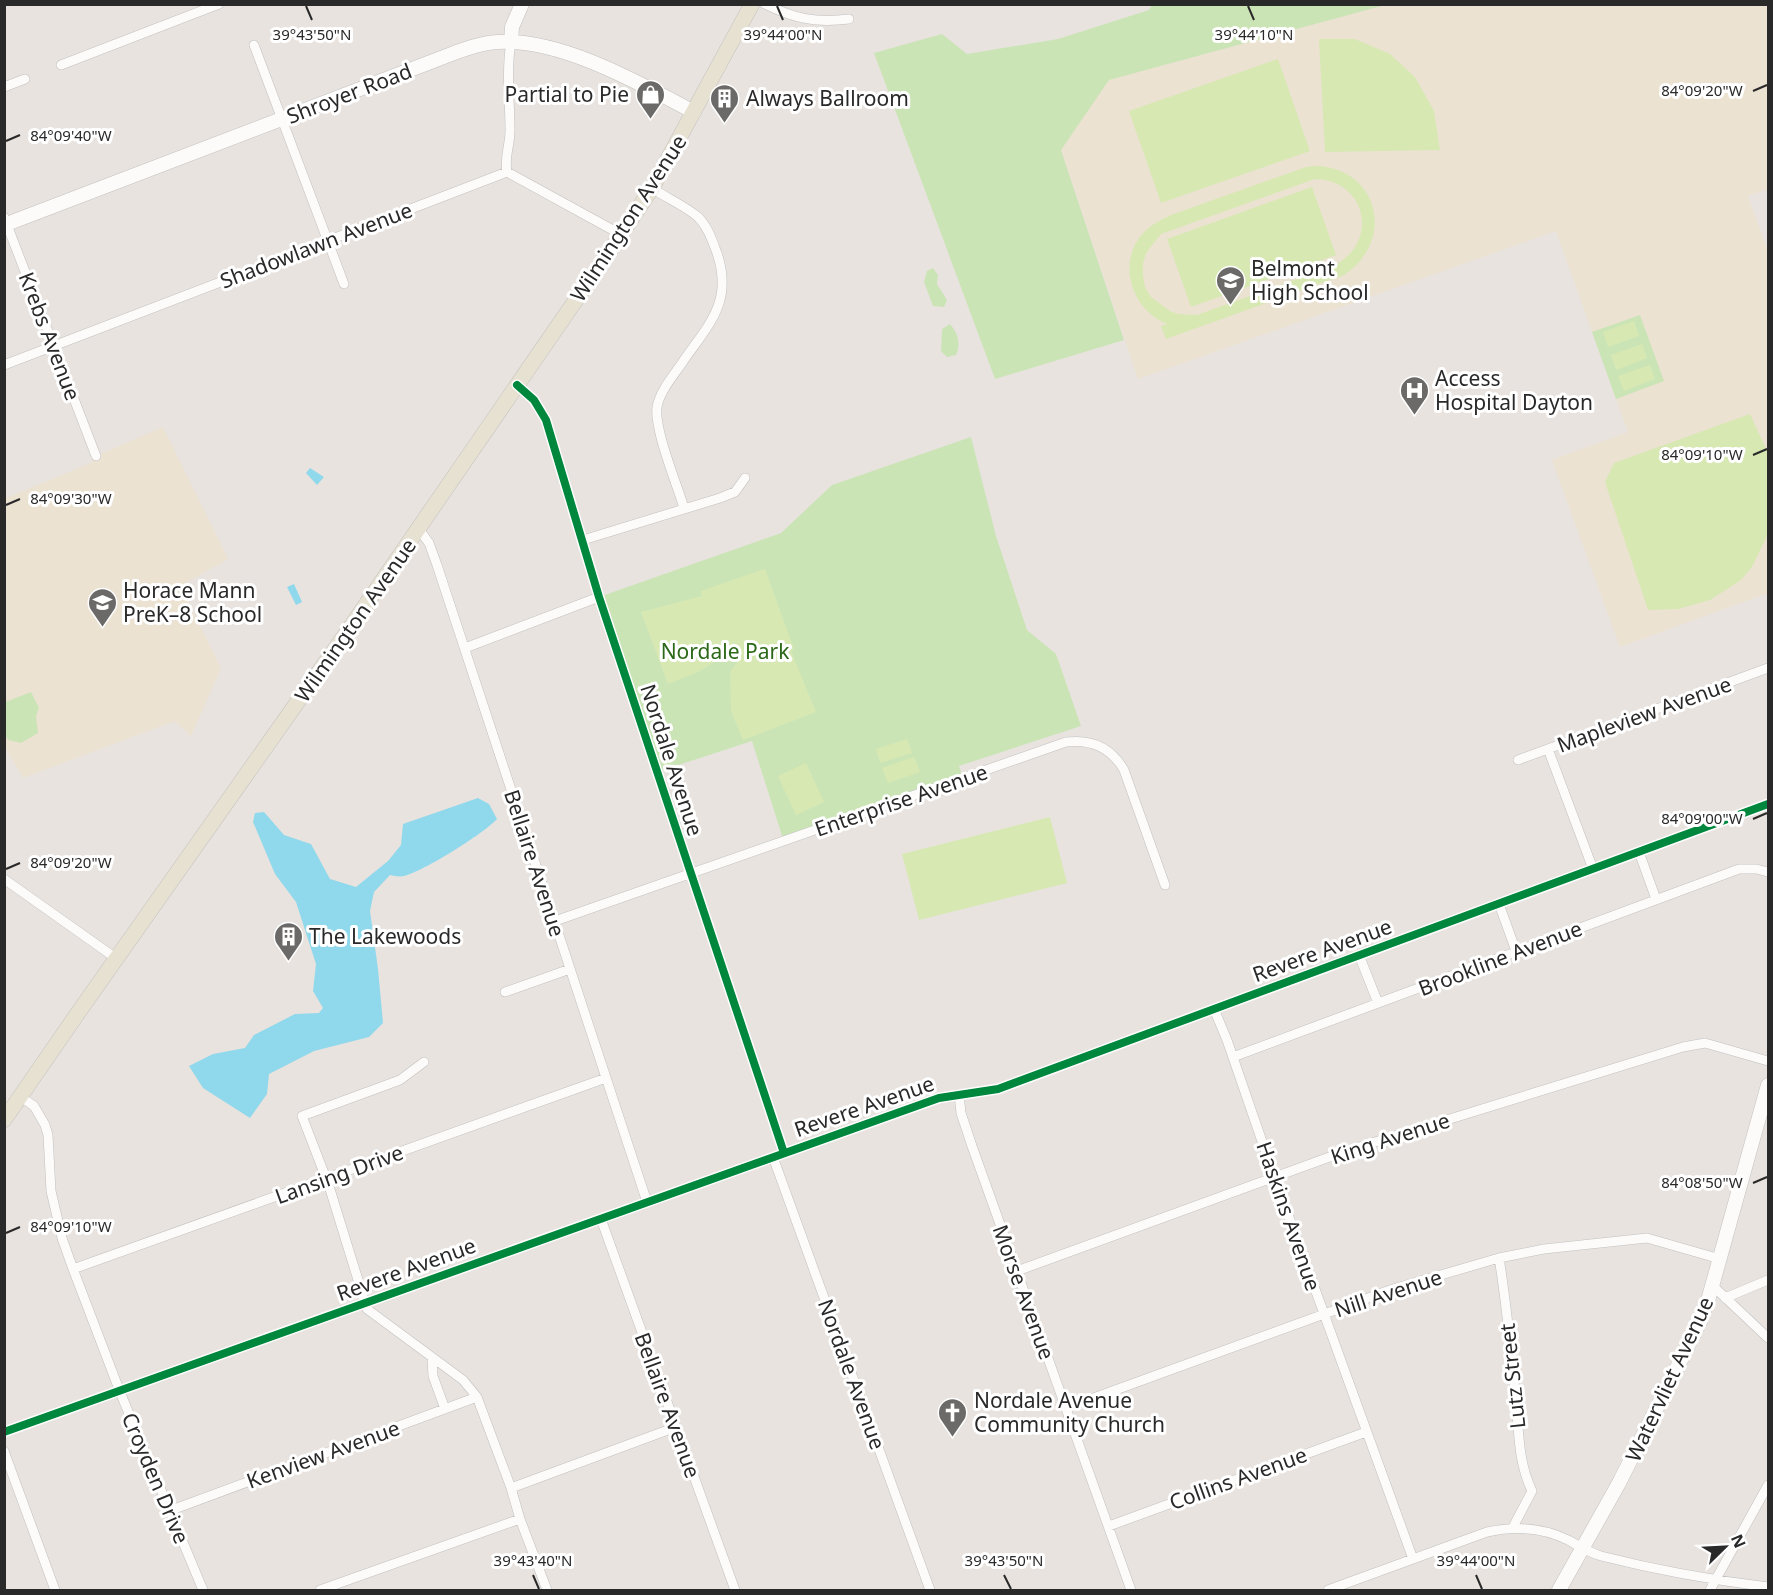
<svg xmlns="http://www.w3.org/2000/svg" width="1773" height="1595" font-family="'Noto Sans',sans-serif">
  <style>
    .education { fill: #ebe2d2 }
    .green { fill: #cbe4b6 }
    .pitch { fill: #d7e8b3; fill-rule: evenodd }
    .water { fill: #90d8ec }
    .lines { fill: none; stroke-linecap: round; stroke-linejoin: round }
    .street-casing { stroke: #c1c0c0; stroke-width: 10 }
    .secondary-casing { stroke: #c1c0c0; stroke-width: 15 }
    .primary-casing { stroke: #c4c2c0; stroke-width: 16 }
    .street { stroke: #fcfbfa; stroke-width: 9 }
    .secondary { stroke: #fcfbfa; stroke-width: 14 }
    .primary { stroke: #e7e1d2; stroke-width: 15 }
    .cycleway-casing { stroke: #fff; stroke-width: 11 }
    .cycleway { stroke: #00873e; stroke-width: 8 }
    .ticks { fill: none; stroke: #292929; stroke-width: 2 }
    .labels { text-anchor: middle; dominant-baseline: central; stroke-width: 6; stroke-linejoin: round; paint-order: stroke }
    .street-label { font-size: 21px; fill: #292929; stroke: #fff }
    .poi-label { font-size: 21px; fill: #292929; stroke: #fff; text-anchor: start }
    .park-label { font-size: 21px; fill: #2b6817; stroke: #fff }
    .ticks-label { font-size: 15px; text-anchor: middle; fill: #292929; stroke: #fff; stroke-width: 6; stroke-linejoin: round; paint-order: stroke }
  </style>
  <rect width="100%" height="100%" fill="#e8e3de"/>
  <path class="education" d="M1252,5h516v184l-20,7 20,56v341l-148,54 -68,-187 76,-28 -72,-201 -418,148 -77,-229 -22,-76z
    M163,427l65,132 -48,27 41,82 -30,68 -16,-15 -152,57 -18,-31 -1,-248 87,-36 5,-7z"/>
  <path class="green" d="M1152,5h233l-276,75 -48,70 63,190 -129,39 -121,-326 68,-19 25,20 91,-15 91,-29z
    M933,268l5,7 -1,9 10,16 -3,7 -11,-1 -9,-24 3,-11z
    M1640,315l24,66 -48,18 -24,-67z
    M950,324c8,9 11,20 6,31l-9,2 -6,-6 1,-22z
    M971,437l25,99 31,94 29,24 25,72 -122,40 4,12 -179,64 -32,-101 -95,31 -58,-175 182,-64 51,-48z
    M31,692l8,16 -3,8 2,17 -17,10 -13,-3 -3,-6v-32z"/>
  <path class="pitch" d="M1319,39h36l35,15 25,23 19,34 6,39 -115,2z
    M1278,59l32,92 -149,52 -32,-92z
    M1316,166c63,2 80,75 28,109l-178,64 -5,-13 6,-2c-35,-14 -51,-60 -24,-91 8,-8 17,-13 28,-18l135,-48zM1315,179c52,1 65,64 18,87l-136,49 -19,-1 -8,-3 -19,-14 -6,-10 -2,-11v-12l3,-11 15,-19z
    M1312,187l24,68 -145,52 -24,-68z
    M1634,321l5,15 -31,11 -5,-15z
    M1642,344l5,14 -31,12 -5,-15z
    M1650,365l5,14 -31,12 -6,-15z
    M1750,414l18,39v81l-16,33 -11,13 -31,20 -32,9 -30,1 -43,-128 9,-19z
    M765,569l29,80 -3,2 25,61 -73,28 -12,-29 -1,-39 11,-15 -16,-11 -4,12 -23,14 -30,12 -27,-72 61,-16 -1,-5z
    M907,739l5,14 -32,10 -4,-14z
    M914,757l6,15 -32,11 -6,-15z
    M806,763l18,39 -28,13 -18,-39z
    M1050,817l17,66 -148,37 -17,-66z"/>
  <path class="water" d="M310,468l14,9 -7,8 -11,-12z
    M294,584l8,18 -6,3 -9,-18z
    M478,798l11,6 8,15c-14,15 -73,52 -93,57 -4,1 -10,0 -14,-1l-16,17 -4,19 8,58 5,54 -14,14 -55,14 -45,23 -2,20 -17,24 -47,-30 -14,-22 24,-12 32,-6 9,-13 41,-21 24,-1 4,-5 -10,-17 3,-27 -20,-62 -21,-28 -22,-52 2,-9 9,-1 20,23 27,9 19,35 26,8 32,-26 13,-16 2,-21z"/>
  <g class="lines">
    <defs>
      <path id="street" d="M765,4c30,15 51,19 84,15
        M254,45l90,239
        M61,65l158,-61
        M4,87l21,-8
        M507,172c-3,-14 3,-27 3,-41 0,-30 -4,-59 1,-89
        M652,188c14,10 32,17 46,29 10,10 14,23 19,36 16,48 -7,70 -33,107 -9,14 -24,30 -27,47 -3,23 20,77 27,101
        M4,217l92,239
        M4,365l503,-193 104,57 9,7
        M517,385l17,15 12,20 53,177 185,556
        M418,528l11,15 8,22 210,637
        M583,540l137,-42 15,-6 10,-14
        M465,648l134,-51
        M1548,749l45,120
        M1518,760l250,-92
        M1639,852l17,47
        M4,879l113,80
        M1499,904l17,47
        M555,921l511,-179c25,-3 45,5 58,28l41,115
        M1359,955l19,48
        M505,992l65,-23
        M1214,1009l13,31 47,136 139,383
        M1233,1057l506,-188h17l12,3
        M424,1062l-24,18 -98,36 27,70 38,123 96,71 14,17 34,91 9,31 27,71
        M959,1094l2,19 11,33 159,444
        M21,1097l13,9 11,19 3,10 3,56 11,47 11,31 47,123 83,198
        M773,1157l157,433
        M601,1219l134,371
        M1499,1258c8,48 12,95 17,143 3,31 2,61 16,90l-19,36
        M73,1269l533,-191
        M1017,1271l329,-120 337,-104 22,-4 63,18
        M1713,1286l55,52
        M1725,1298l43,-18
        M432,1358l1,18 12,33
        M1066,1408l327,-119 106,-31 45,-9 103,-11 73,21
        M4,1432l935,-334 59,-9 770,-285
        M4,1451l51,139
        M511,1488l165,-61
        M169,1511l308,-114
        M1109,1526l257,-94
        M320,1590l200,-71
        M1328,1590l159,-58c28,-6 55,-5 81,8 11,6 20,12 33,16 55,14 111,24 167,31
        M1710,1590l58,-105"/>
      <path id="secondary" d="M511,42l1,-15 10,-23
        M4,225l445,-170c15,-6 32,-12 48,-13 63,-4 142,41 197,70
        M1559,1590l60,-107 81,-161 9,-25 59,-212"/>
      <path id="primary" d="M4,1120l76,-110 267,-378 273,-396 32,-48 100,-184"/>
    </defs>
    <use href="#street" class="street-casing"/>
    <use href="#secondary" class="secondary-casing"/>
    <use href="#primary" class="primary-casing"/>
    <use href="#street" class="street"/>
    <use href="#secondary" class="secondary"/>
    <use href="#primary" class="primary"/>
    <defs>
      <path id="cycleway" d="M517,385l17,15 12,20 53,177 185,556
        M4,1432l935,-334 59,-9 770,-285"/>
    </defs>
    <use href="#cycleway" class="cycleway-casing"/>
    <use href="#cycleway" class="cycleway"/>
  </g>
  <path class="ticks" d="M306,6l6,14M777,6l6,14M1248,6l6,14M1753,91l14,-6M6,141l14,-6M1753,455l14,-6M6,505l14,-6M1753,819l14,-6M6,869l14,-6M1753,1183l14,-6M6,1233l14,-6M533,1575l6,14M1004,1575l7,14M1476,1575l6,14"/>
  <defs>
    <symbol id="shop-pin" viewBox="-11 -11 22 30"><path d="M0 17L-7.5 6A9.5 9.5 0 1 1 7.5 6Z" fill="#6c6a68" stroke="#fff"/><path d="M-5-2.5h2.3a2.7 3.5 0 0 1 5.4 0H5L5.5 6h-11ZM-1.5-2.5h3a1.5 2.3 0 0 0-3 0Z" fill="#fff"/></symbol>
    <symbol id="building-pin" viewBox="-11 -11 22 30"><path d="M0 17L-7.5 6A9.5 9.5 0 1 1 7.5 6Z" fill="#6c6a68" stroke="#fff"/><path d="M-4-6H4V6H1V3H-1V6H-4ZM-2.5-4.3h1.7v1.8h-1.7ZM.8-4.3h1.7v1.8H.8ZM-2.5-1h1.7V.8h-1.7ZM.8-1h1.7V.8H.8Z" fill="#fff"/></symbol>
    <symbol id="school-pin" viewBox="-11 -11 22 30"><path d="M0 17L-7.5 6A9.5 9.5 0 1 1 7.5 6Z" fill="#6c6a68" stroke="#fff"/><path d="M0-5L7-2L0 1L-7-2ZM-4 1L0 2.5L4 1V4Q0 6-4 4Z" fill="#fff"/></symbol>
    <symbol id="hospital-pin" viewBox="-11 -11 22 30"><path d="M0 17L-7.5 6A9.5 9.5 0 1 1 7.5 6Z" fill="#6c6a68" stroke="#fff"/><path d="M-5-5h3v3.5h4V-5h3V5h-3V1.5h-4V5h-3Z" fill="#fff"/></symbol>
    <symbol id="church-pin" viewBox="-11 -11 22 30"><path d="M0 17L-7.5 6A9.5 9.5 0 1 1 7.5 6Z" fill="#6c6a68" stroke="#fff"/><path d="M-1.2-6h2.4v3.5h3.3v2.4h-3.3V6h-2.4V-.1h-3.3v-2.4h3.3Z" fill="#fff"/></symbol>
  </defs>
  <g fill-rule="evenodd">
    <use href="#shop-pin" x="634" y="78" width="33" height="45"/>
    <use href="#building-pin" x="708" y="82" width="33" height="45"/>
    <use href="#school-pin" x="1214" y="264" width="33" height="45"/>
    <use href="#hospital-pin" x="1398" y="374" width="33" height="45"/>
    <use href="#school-pin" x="86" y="586" width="33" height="45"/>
    <use href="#building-pin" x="272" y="920" width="33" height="45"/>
    <use href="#church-pin" x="936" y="1396" width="33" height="45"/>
  </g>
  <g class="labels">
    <g class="street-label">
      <text transform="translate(349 93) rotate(-21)">Shroyer Road</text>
      <text transform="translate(628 218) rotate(-57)">Wilmington Avenue</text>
      <text transform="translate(316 245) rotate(-21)">Shadowlawn Avenue</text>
      <text transform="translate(50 336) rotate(69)">Krebs Avenue</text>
      <text transform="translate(355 620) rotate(-55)">Wilmington Avenue</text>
      <text transform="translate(1644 714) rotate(-20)">Mapleview Avenue</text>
      <text transform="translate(672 760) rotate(72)">Nordale Avenue</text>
      <text transform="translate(901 800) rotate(-19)">Enterprise Avenue</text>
      <text transform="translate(535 863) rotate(72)">Bellaire Avenue</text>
      <text transform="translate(1322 950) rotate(-20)">Revere Avenue</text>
      <text transform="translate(1500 958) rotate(-21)">Brookline Avenue</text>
      <text transform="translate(864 1106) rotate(-19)">Revere Avenue</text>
      <text transform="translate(1390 1138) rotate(-18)">King Avenue</text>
      <text transform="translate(339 1174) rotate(-20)">Lansing Drive</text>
      <text transform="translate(1289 1216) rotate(71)">Haskins Avenue</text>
      <text transform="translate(406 1269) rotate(-20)">Revere Avenue</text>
      <text transform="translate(1024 1292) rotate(70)">Morse Avenue</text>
      <text transform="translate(1388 1293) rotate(-18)">Nill Avenue</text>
      <text transform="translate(852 1374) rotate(70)">Nordale Avenue</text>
      <text transform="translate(1512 1376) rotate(-96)">Lutz Street</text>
      <text transform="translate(1669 1379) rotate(-65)">Watervliet Avenue</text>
      <text transform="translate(668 1405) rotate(70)">Bellaire Avenue</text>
      <text transform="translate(323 1454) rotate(-20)">Kenview Avenue</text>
      <text transform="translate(156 1478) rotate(67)">Croyden Drive</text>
      <text transform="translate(1238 1478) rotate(-20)">Collins Avenue</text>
    </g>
    <g class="poi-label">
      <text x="629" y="94" text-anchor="end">Partial to Pie</text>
      <text x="746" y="98">Always Ballroom</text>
      <text x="1251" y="268">Belmont<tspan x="1251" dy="24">High School</tspan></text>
      <text x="1435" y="378">Access<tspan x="1435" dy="24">Hospital Dayton</tspan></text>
      <text x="123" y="590">Horace Mann<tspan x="123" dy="24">PreK–8 School</tspan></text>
      <text x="309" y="936">The Lakewoods</text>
      <text x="974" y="1400">Nordale Avenue<tspan x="974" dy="24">Community Church</tspan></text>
    </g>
    <g class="park-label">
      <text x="725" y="651">Nordale Park</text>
    </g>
  </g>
  <g class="ticks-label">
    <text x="312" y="40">39°43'50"N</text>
    <text x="783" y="40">39°44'00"N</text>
    <text x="1254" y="40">39°44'10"N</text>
    <text x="1702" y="96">84°09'20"W</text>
    <text x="71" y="141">84°09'40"W</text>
    <text x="1702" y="460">84°09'10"W</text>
    <text x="71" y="504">84°09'30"W</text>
    <text x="1702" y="824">84°09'00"W</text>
    <text x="71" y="868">84°09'20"W</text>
    <text x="1702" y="1188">84°08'50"W</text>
    <text x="71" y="1232">84°09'10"W</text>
    <text x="533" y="1566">39°43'40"N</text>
    <text x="1004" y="1566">39°43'50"N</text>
    <text x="1476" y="1566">39°44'00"N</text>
  </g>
  <rect width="1773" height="1595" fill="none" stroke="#292929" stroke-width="12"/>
  <g transform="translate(1725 1547) rotate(66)" stroke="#ffffff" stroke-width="4.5" paint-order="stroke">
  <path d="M0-4.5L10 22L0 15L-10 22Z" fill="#292929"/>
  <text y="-9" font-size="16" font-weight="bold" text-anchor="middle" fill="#292929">N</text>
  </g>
</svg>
